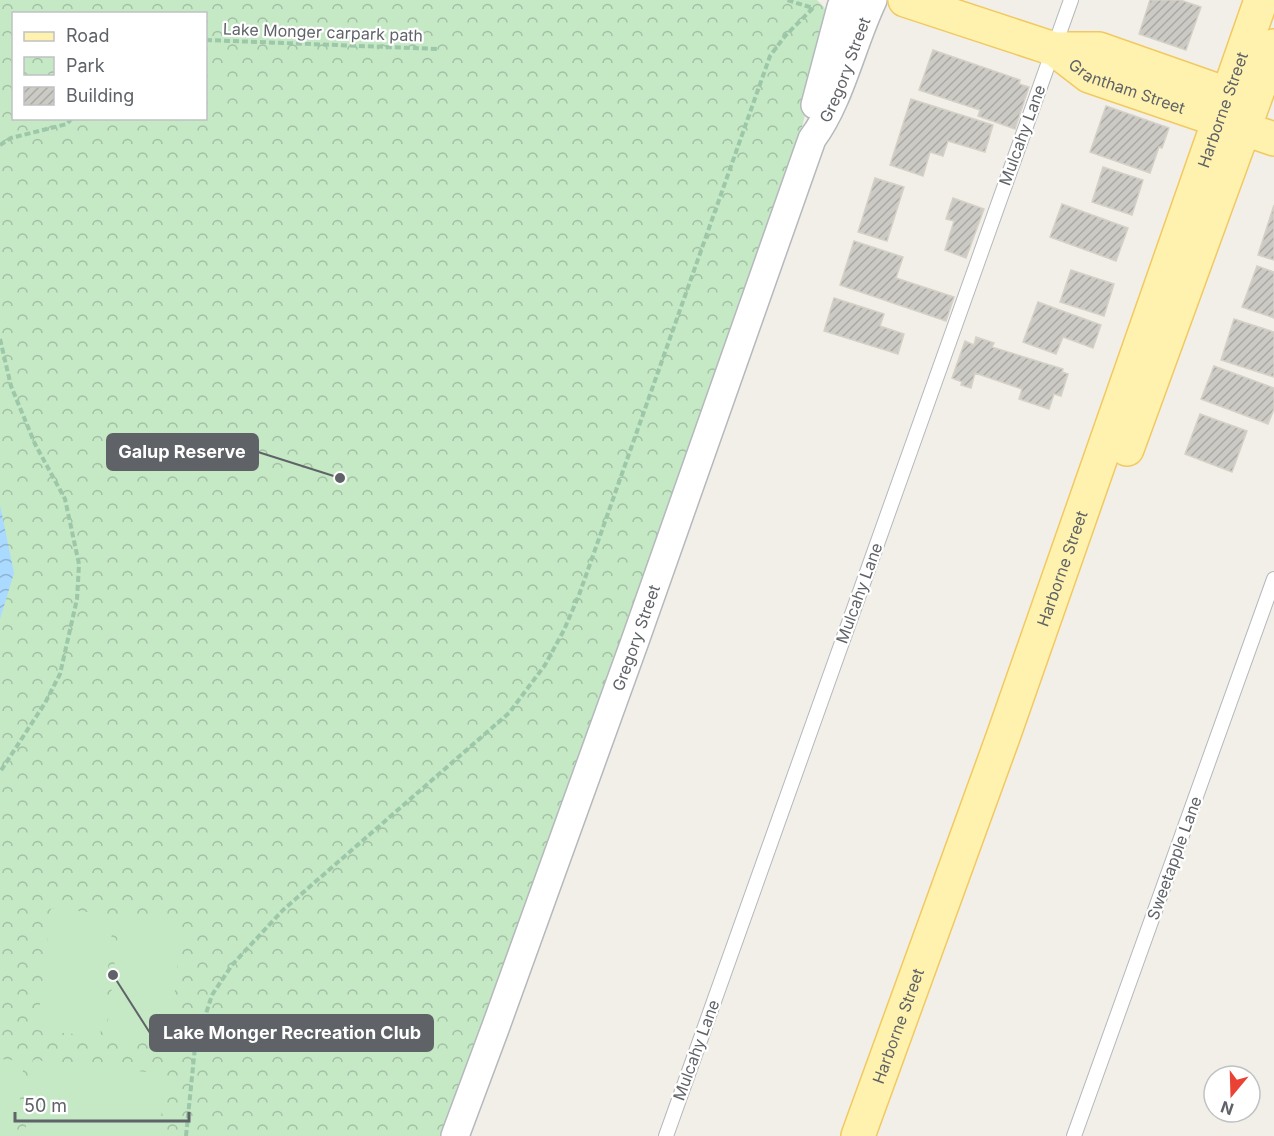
<svg xmlns="http://www.w3.org/2000/svg" width="1274" height="1136" font-family="Inter,sans-serif">
  <style>
    .park { fill: url(#park-crowns); fill-rule: evenodd }
    .garden { fill: #c5e8c5 }
    .water { fill: url(#water-waves) }
    .building { fill: url(#building-hatch); stroke: #d6d1c6; stroke-width: 1.5 }
    .lines { fill: none; stroke-linecap: round; stroke-linejoin: round }
    .lane-casing { stroke: #b5b8bc; stroke-width: 16 }
    .street-casing { stroke: #b5b8bc; stroke-width: 30 }
    .primary-casing { stroke: #f2c960; stroke-width: 36 }
    .path { stroke: #9cc7a9; stroke-width: 4; stroke-dasharray: 6 3; stroke-linecap: butt }
    .lane { stroke: #fff; stroke-width: 14 }
    .street { stroke: #fff; stroke-width: 27 }
    .primary { stroke: #fff2af; stroke-width: 33 }
    .labels { text-anchor: middle; dominant-baseline: central; stroke-width: 4.5; stroke-linejoin: round; paint-order: stroke }
    .street-label { font-size: 16px; fill: #5f6368; stroke: #fff }
    .leader { fill: none; stroke: #5f6368; stroke-width: 2 }
    .callout-dot { fill: #5f6368; stroke: #fff; stroke-width: 2 }
    .callout { fill: #5f6368; stroke: #5f6368; stroke-width: 2 }
    .callout-label { font-size: 18px; text-anchor: middle; font-weight: bold; fill: #fff }
  </style>
  <defs>
    <pattern id="park-crowns" width="20" height="18" patternUnits="userSpaceOnUse" patternTransform="scale(1.5)"><rect width="20" height="18" fill="#c5e8c5"/><path d="M2 6a3 3 0 1 1 6 0M12 15a3 3 0 1 1 6 0" fill="none" stroke="#a3c0a4"/></pattern>
    <pattern id="water-waves" width="16" height="10" patternUnits="userSpaceOnUse" patternTransform="scale(1.5)"><rect width="16" height="10" fill="#aadaff"/><path d="M0 5q4-4 8 0t8 0" fill="none" stroke="#8eb4d2"/></pattern>
    <pattern id="building-hatch" width="6" height="6" patternUnits="userSpaceOnUse" patternTransform="scale(1.5)"><rect width="6" height="6" fill="#cccac5"/><path d="M-1 1l2-2M0 6l6-6M5 7l2-2" fill="none" stroke="#a9a8a4"/></pattern>
  </defs>
  <rect width="100%" height="100%" fill="#f1efe8"/>
  <path class="park" d="M0,0h817l7,7 5,13 -29,115 -63,184 -253,703 -44,114h-440zM14,14h192v104h-192z"/>
  <path class="garden" d="M51,908l63,7 -14,122 -63,-7z
    M120,916l62,7 -13,122 -63,-7z
    M0,1059l24,2 -8,75h-16z
    M33,1060l133,14 -7,62h-134z"/>
  <path class="water" d="M0,505l14,68 -14,46z"/>
  <path class="building" d="M1150,0h30l21,7 -15,43 -47,-16z
    M933,50l87,30 -1,4 10,3 -14,42 -37,-13 2,-6 -61,-20z
    M911,99l82,26 -8,27 -37,-11 -5,15 -13,-4 -7,24 -33,-11z
    M1106,106l63,22 -7,20 -3,-1 -9,26 -60,-21z
    M1103,167l40,13 -11,35 -40,-13z
    M875,178l29,9 -17,54 -29,-9z
    M953,198l31,11 -18,49 -21,-8 9,-29 -8,-2z
    M1062,204l66,24 -12,33 -66,-24z
    M1274,205v55l-16,-5z
    M854,241l49,16 -7,21 58,19 -8,24 -106,-36z
    M1257,266l17,6v46l-32,-11z
    M1071,270l43,14 -10,32 -44,-14z
    M834,298l50,16 -4,12 24,8 -6,20 -74,-23z
    M1038,302l63,23 -8,23 -30,-11 -7,17 -33,-12z
    M1234,319l40,13v45l-53,-17z
    M976,337l18,6 -2,4 71,22 -1,3 6,2 -7,22 -7,-2 -5,15 -30,-10 3,-10 -47,-16 -4,15 -10,-3 1,-3 -10,-4 13,-37 9,4z
    M1214,366l60,22v21l-6,15 -67,-25z
    M1200,414l47,17 -15,41 -47,-18z"/>
  <g class="lines">
    <defs>
      <path id="lane" d="M666,1136l405,-1136
        M1074,1136l200,-557"/>
      <g id="street">
        <path d="M815,105l26,-98 4,-7"/>
        <path id="s1" d="M455,1136l41,-110 139,-385 177,-502c28,-37 40,-95 61,-139"/>
      </g>
      <g id="primary">
        <path id="s2" d="M905,0l149,49 35,27 185,63"/>
        <path d="M1054,49h45l148,52"/>
        <path d="M1127,449l147,-403"/>
        <path id="s3" d="M858,1136l145,-399 258,-737"/>
      </g>
    </defs>
    <use href="#lane" class="lane-casing"/>
    <use href="#street" class="street-casing"/>
    <use href="#primary" class="primary-casing"/>
    <path class="path" d="M206,40l233,9
      M0,145l11,-7 56,-14 5,-6
      M0,339l11,47 24,58 30,55 14,65 -2,35 -17,75 -15,29 -45,69
      M186,1136l9,-89 17,-52 20,-30 51,-55 226,-197 36,-48 19,-35 15,-35 191,-539 15,-20 28,-28 -26,-8"/>
    <use href="#lane" class="lane"/>
    <use href="#street" class="street"/>
    <use href="#primary" class="primary"/>
  </g>
  <g class="labels">
    <g class="street-label">
      <text transform="translate(323 32) rotate(2)">Lake Monger carpark path</text>
      <text stroke="none"><textPath href="#s1" startOffset="1136">Gregory Street</textPath></text>
      <text stroke="none"><textPath href="#s2" startOffset="240">Grantham Street</textPath></text>
      <text stroke="none"><textPath href="#s3" startOffset="1089">Harborne Street</textPath></text>
      <text transform="translate(1022 135) rotate(-70)">Mulcahy Lane</text>
      <text stroke="none"><textPath href="#s3" startOffset="603">Harborne Street</textPath></text>
      <text transform="translate(859 593) rotate(-70)">Mulcahy Lane</text>
      <text stroke="none"><textPath href="#s1" startOffset="530">Gregory Street</textPath></text>
      <text transform="translate(1174 858) rotate(-70)">Sweetapple Lane</text>
      <text stroke="none"><textPath href="#s3" startOffset="117">Harborne Street</textPath></text>
      <text transform="translate(696 1050) rotate(-70)">Mulcahy Lane</text>
    </g>
  </g>
  <path class="leader" d="M340 478L258 452M113 975L150 1033"/>
  <g class="callout-dot">
    <circle cx="340" cy="478" r="6"/>
    <circle cx="113" cy="975" r="6"/>
  </g>
  <g class="callout">
    <rect x="107" y="434" width="151" height="36" rx="6"/>
    <rect x="150" y="1015" width="283" height="36" rx="6"/>
  </g>
  <g class="callout-label">
    <text x="182" y="458">Galup Reserve</text>
    <text x="292" y="1039">Lake Monger Recreation Club</text>
  </g>
  <rect x="12" y="12" width="195" height="108" fill="#ffffff" stroke="#bfc1c3" stroke-width="1.5"/>
  <rect x="24" y="32" width="30" height="9" fill="#fff2af" stroke="#bfc1c3" stroke-width="1.5"/>
  <text x="66" y="42" font-size="18" fill="#5f6368">Road</text>
  <rect x="24" y="57" width="30" height="18" fill="url(#park-crowns)" stroke="#bfc1c3" stroke-width="1.5"/>
  <text x="66" y="72" font-size="18" fill="#5f6368">Park</text>
  <rect x="24" y="87" width="30" height="18" fill="url(#building-hatch)" stroke="#bfc1c3" stroke-width="1.5"/>
  <text x="66" y="102" font-size="18" fill="#5f6368">Building</text>
  <g transform="translate(1232 1094) rotate(199)"><circle r="28" fill="#ffffff" stroke="#bfc1c3" stroke-width="1.5"/>
  <path d="M0-4.5L10 22L0 15L-10 22Z" fill="#ea4335"/>
  <text y="-9" font-size="16" font-weight="bold" text-anchor="middle" fill="#5f6368">N</text>
  </g>
  <path d="M15 1112v9h174v-9" fill="none" stroke="#5f6368" stroke-width="3"/>
  <text x="24" y="1112" font-size="18" fill="#5f6368" stroke="#ffffff" stroke-width="4.5" paint-order="stroke">50 m</text>
</svg>
